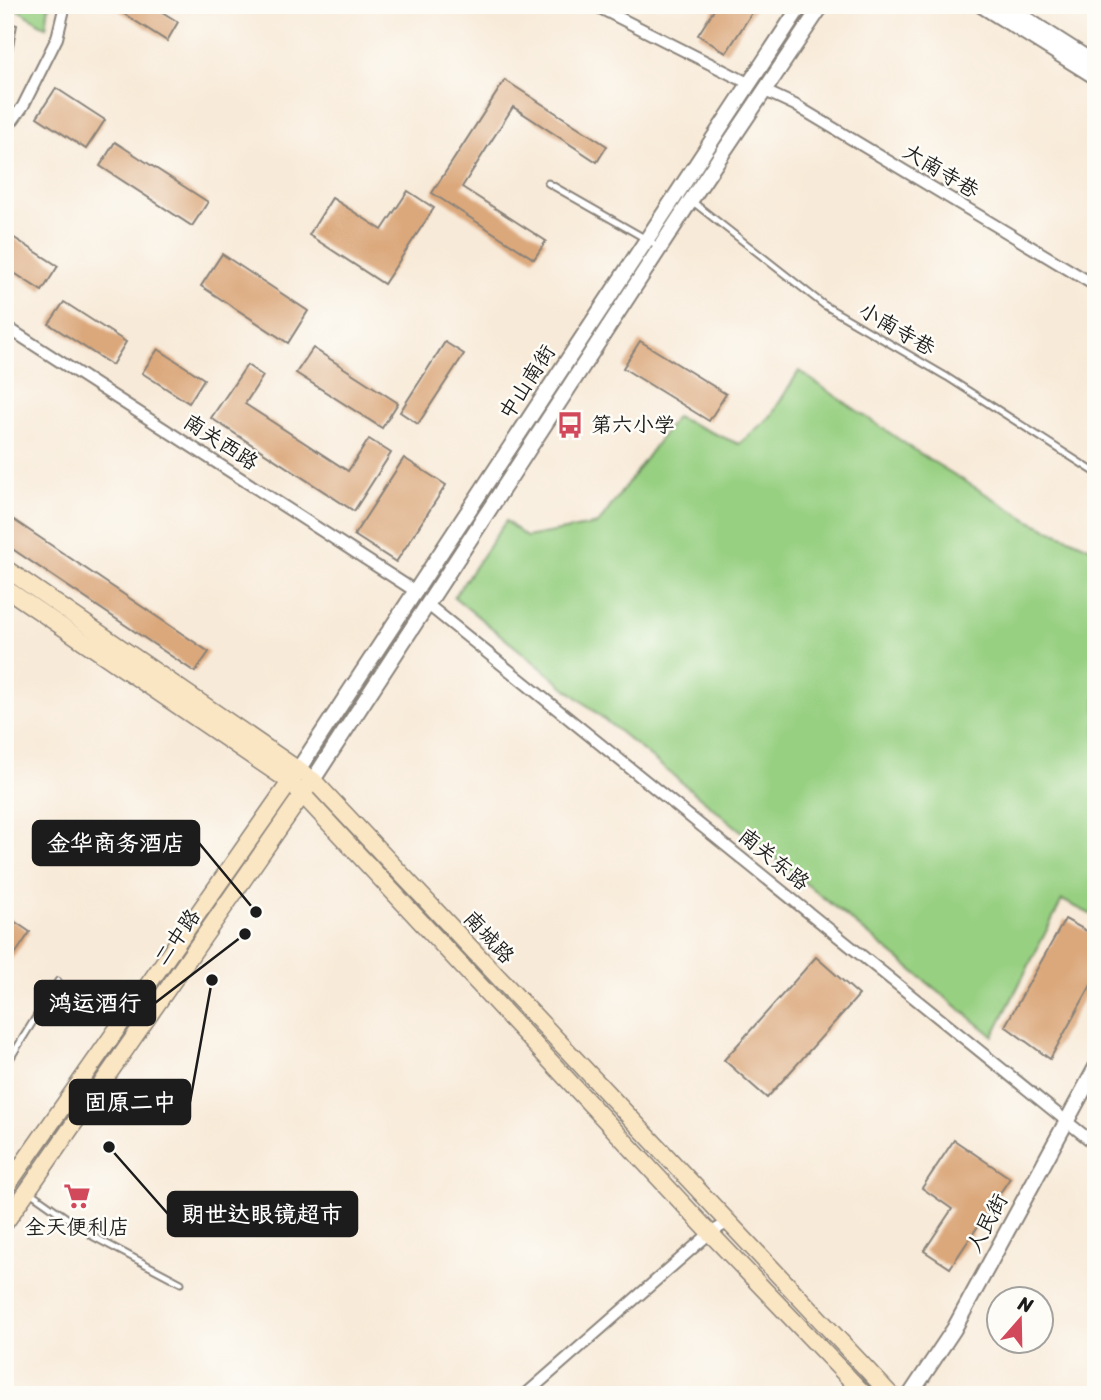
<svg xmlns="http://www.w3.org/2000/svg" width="1101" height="1400" font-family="Sriracha,'LXGW WenKai TC',sans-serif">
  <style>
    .green { fill: #98d082; stroke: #5a764f; stroke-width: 2 }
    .building { fill: #dba87b }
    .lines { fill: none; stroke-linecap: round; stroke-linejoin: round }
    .service-casing { stroke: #8a837a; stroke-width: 9 }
    .minor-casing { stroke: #8a837a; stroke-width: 14 }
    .tertiary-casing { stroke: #8a837a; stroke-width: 18 }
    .secondary-casing { stroke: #8a837a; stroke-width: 19 }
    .service { stroke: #fff; stroke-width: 5 }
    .minor { stroke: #fff; stroke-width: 10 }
    .tertiary { stroke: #fff; stroke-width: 14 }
    .secondary { stroke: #fbe6c4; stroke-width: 16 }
    .labels { text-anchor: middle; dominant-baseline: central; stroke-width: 5; stroke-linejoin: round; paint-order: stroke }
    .street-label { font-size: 21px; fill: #1c1c1c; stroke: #fdfcf7 }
    .poi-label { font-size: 21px; fill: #1c1c1c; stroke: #fdfcf7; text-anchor: start }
    .leader { fill: none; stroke: #1c1c1c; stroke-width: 2.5 }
    .callout-dot { fill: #1c1c1c; stroke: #fdfcf7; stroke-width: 2.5 }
    .callout { fill: #1c1c1c; stroke: #1c1c1c; stroke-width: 2.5 }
    .callout-label { font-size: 23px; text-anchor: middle; font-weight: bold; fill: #fff }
  </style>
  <rect width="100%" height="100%" fill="#fdfcf7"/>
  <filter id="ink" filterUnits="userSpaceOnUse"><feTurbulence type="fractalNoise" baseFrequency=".0143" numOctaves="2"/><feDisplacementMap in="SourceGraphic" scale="14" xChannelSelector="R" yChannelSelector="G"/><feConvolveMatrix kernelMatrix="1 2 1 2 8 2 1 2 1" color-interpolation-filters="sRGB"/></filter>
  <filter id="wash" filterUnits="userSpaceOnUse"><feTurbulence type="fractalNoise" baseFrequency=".00686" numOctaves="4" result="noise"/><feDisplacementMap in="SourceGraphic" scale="28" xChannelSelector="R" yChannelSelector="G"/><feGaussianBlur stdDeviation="1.57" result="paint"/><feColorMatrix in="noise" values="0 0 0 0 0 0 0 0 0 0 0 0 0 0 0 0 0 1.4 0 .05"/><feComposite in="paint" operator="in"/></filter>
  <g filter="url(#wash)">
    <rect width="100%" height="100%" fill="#f8ead8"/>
    <path class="green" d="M10,5h39l-3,22z
      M799,371l123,84 110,67 64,28v367l-34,-17 -69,136 -539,-439 52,-76 20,16 72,-13 78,-107 63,27 31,-27z"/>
    <g id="blocks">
      <path class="building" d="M110,5h41l27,17 -11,19z
        M717,5h40l-31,48 -28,-18z
        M5,22l12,3 -5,26 -7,-1z
        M505,80l102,66 -10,16 -84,-55 -51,80 84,54 -12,18 -102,-66z
        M56,88l49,32 -19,29 -49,-32z
        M115,142l93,60 -16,24 -92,-60z
        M408,191l26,17 -50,76 -75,-49 23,-37 50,32z
        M5,232l53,34 -16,25 -37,-24z
        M222,254l86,57 -20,32 -87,-57z
        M64,302l62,40 -14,23 -63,-41z
        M640,341l86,53 -17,27 -86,-53z
        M445,342l19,12 -46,70 -18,-12z
        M313,348l85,55 -16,25 -86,-55z
        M158,349l46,30 -15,24 -47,-30z
        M247,365l16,11 -18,28 103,67 21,-32 22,14 -37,58 -143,-93z
        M404,458l42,27 -50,77 -42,-27z
        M5,514l204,138 -14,20 -190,-128z
        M5,915l25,17 -25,37z
        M1065,919l31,17v40l-46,83 -45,-33z
        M816,957l43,38 -92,103 -43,-38z
        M954,1140l56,38 -60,90 -26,-17 28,-42 -30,-21z"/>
    </g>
  </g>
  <g filter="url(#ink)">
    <use href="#blocks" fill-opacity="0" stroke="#8a837a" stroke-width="2"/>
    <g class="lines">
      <defs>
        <path id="service" d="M548,183l112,64
          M693,202l131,103 123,72 149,96
          M5,1067l53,-86
          M30,1192l64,45 87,46"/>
        <path id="minor" d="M594,5l154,78
          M765,91l30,14 301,181
          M5,131l18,-25 34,-68 8,-33
          M5,326l410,265
          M427,604l669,541
          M525,1395l185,-162 17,-10"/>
        <path id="tertiary" d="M981,5l115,72
          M1004,5l92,59
          M292,779l509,-774
          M313,780l378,-580 131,-195
          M910,1395l44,-66 142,-262"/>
        <path id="secondary" d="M5,568l308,212 578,615
          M5,588l285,194 12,12 408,439 155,162
          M5,1189l285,-407
          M5,1223l302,-435"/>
      </defs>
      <use href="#service" class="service-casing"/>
      <use href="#minor" class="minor-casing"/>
      <use href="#tertiary" class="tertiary-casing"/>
      <use href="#secondary" class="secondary-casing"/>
      <use href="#service" class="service"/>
      <use href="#minor" class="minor"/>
      <use href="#tertiary" class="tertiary"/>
      <use href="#secondary" class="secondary"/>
    </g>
  </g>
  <defs>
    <symbol id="bus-bare" viewBox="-9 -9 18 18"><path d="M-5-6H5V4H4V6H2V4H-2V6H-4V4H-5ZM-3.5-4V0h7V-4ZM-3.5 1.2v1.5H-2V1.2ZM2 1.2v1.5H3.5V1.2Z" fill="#d1495b" stroke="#fdfcf7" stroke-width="2.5" paint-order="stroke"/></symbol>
    <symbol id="supermarket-bare" viewBox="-9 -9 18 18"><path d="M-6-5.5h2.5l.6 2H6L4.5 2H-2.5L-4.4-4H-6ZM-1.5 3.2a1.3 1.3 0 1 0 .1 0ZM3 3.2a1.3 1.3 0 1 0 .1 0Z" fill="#d1495b" stroke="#fdfcf7" stroke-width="2.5" paint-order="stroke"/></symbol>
  </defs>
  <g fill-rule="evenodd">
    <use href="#bus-bare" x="551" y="406" width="38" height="38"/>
    <use href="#supermarket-bare" x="58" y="1177" width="38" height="38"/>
  </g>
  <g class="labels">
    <g class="street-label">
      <text transform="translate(941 171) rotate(31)">大南寺巷</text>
      <text transform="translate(897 329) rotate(30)">小南寺巷</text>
      <text transform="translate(527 382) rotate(-57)">中山南街</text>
      <text transform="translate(221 442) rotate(33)">南关西路</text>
      <text transform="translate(774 859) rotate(39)">南关东路</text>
      <text transform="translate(177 937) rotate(-55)">二中路</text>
      <text transform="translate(489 937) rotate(47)">南城路</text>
      <text transform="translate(987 1223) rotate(-62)">人民街</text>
    </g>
    <g class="poi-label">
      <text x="591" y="425">第六小学</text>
      <text x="77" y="1227" text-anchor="middle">全天便利店</text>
    </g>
  </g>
  <path class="leader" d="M256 912L199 843M245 934L155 1003M212 980L190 1102M109 1147L168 1214"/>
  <g class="callout-dot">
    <circle cx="256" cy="912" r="7"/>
    <circle cx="245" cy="934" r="7"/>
    <circle cx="212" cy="980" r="7"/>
    <circle cx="109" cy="1147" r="7"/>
  </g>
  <g class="callout">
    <rect x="33" y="821" width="166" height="44" rx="7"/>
    <rect x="35" y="981" width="120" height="44" rx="7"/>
    <rect x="70" y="1080" width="120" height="44" rx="7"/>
    <rect x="168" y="1192" width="189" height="44" rx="7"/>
  </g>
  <g class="callout-label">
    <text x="116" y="851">金华商务酒店</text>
    <text x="95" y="1011">鸿运酒行</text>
    <text x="130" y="1110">固原二中</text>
    <text x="262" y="1222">朗世达眼镜超市</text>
  </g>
  <rect width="1101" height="1400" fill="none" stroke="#fdfcf7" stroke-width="28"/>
  <g transform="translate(1020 1320) rotate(20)"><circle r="33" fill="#fdfcf7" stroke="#a3a29f" stroke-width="2"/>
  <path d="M0-5L12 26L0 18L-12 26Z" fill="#d1495b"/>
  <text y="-10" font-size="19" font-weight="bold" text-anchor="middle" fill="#1c1c1c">N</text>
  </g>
</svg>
